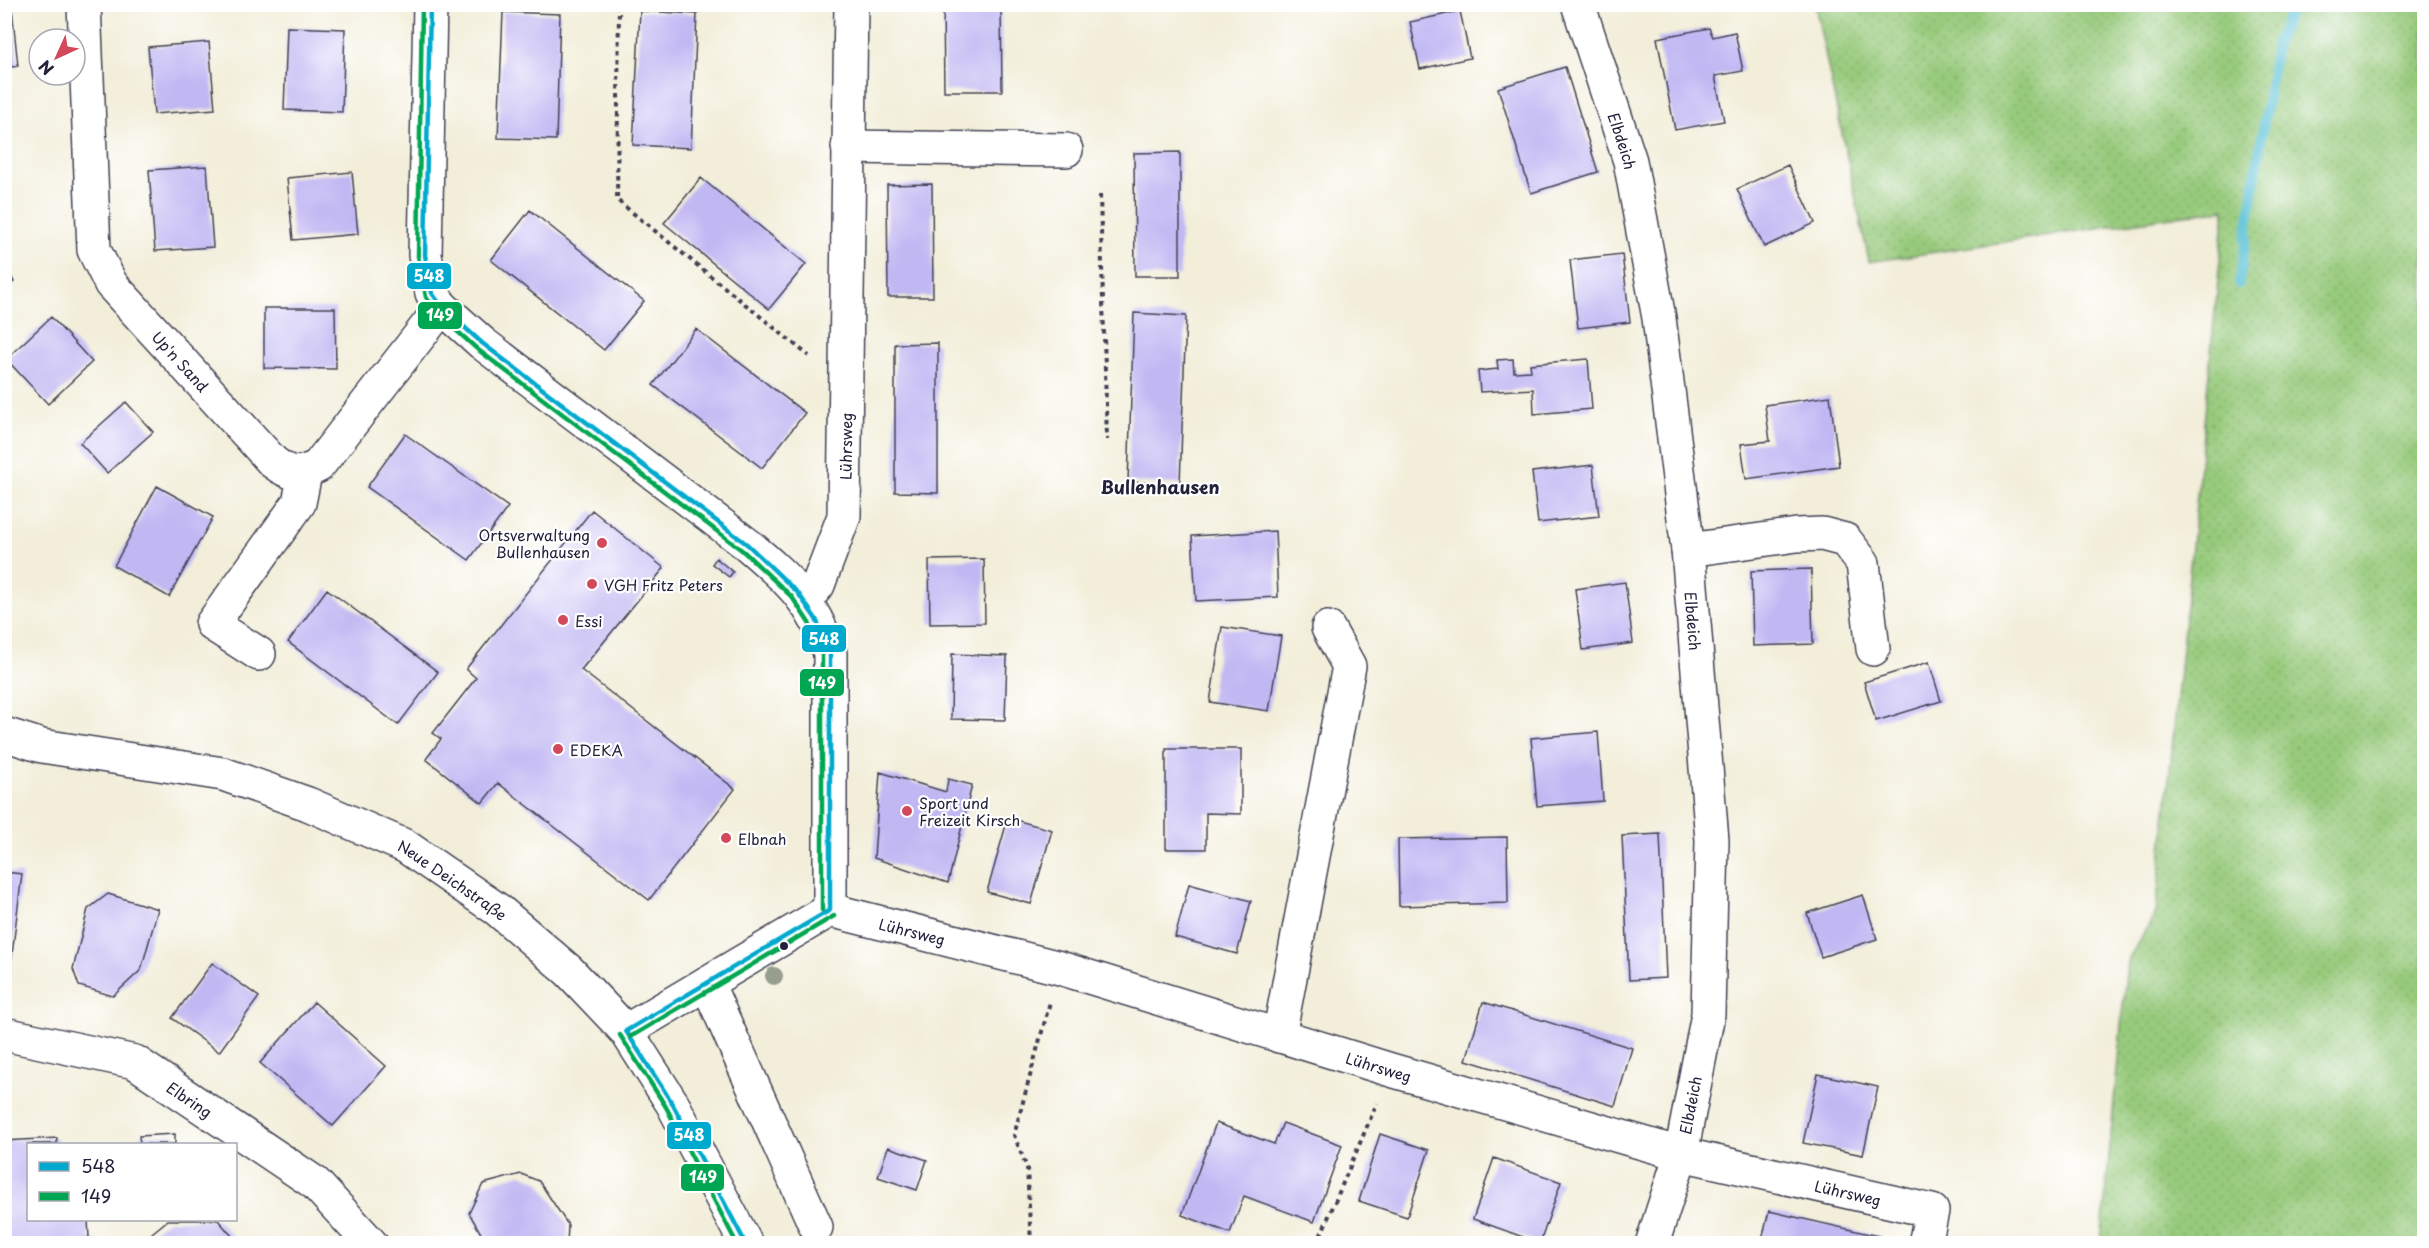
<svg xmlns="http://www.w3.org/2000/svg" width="2429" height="1248" font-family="'Playpen Sans',sans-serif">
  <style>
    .grass { fill: url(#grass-dots); stroke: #5c765b; stroke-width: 1.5 }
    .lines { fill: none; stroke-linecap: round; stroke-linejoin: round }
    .stream { stroke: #59c1d6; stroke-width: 10 }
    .building { fill: #c1b7f3 }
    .minor-casing { stroke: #414153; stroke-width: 36 }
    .path { stroke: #414153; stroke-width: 4; stroke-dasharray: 4.5 4.5; stroke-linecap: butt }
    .minor { stroke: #fff; stroke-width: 33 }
    .bus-1-casing { stroke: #fff; stroke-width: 9 }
    .bus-2-casing { stroke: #fff; stroke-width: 9 }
    .bus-1 { stroke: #00a9ce; stroke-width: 4.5 }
    .bus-2 { stroke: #00a651; stroke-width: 4.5 }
    .tree { fill: #969e8e }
    .poi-dot { fill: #d1495b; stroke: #fff; stroke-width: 2 }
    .bus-dot { fill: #22223b; stroke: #fff; stroke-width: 2 }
    .labels { text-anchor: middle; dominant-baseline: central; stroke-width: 4.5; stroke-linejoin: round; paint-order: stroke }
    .street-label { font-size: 15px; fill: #22223b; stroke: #fff }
    .poi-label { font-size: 15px; fill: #22223b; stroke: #fff; text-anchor: start }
    .quarter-label { font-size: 18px; font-weight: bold; fill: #22223b; stroke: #fff }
    .line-badge { stroke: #fff; stroke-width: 2 }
    .badge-label { font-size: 16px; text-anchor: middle; font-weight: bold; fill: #fff }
  </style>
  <defs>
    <pattern id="grass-dots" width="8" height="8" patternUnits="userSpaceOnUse" patternTransform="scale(1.5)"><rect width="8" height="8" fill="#97ca7b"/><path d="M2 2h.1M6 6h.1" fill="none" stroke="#82ad6b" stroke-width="1.8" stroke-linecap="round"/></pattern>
  </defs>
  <rect width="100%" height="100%" fill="#fff"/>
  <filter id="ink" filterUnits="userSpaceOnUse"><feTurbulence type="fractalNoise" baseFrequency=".0167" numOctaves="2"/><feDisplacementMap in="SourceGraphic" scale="12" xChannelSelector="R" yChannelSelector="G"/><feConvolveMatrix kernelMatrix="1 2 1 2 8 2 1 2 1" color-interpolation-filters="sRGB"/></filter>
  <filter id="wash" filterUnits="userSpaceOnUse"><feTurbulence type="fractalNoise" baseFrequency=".008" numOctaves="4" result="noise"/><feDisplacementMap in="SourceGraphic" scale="24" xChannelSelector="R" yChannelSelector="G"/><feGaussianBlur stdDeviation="1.35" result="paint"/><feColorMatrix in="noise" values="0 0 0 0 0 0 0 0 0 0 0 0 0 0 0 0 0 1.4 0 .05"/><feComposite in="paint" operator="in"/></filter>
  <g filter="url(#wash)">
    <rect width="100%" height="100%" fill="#f2eed9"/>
    <path class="grass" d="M1815,5h609v1238h-323l26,-282 29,-48 69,-704 -356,53z"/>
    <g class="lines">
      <path class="stream" d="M2239,284l37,-240 17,-40"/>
    </g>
    <g id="blocks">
      <path class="building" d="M943,4h58l1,87h-58z
        M12,8l6,58 -14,2v-59z
        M640,11l57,3 -6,134 -58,-3z
        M1460,11l10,47 -50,11 -10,-47z
        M503,12l57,2 -4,126 -58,-2z
        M287,27l58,2 -3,83 -58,-2z
        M1709,28l4,9 22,-5 8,39 -28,5 9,45 -49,9 -18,-92z
        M209,42l6,67 -61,5 -6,-67z
        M1565,67l33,105 -67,21 -33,-105z
        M1180,152v124h-45l-1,-123z
        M1788,165l27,58 -51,24 -27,-58z
        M207,166l6,81 -58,4 -6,-81z
        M352,172l6,62 -65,6 -6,-62z
        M701,178l105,86 -37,45 -105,-86z
        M932,184l1,113h-45l-1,-112z
        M530,210l114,91 -40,49 -113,-90z
        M1622,254l8,68 -52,6 -8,-68z
        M4,260l10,22 -10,4z
        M264,308h71l1,61 -72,-1z
        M1134,313l52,3 -6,168 -52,-2z
        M51,317l41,45 -44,42 -42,-45z
        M696,329l109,84 -43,55 -109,-83z
        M938,343v150l-43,-1v-148z
        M1513,359l1,13 17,-1 -1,-7 58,-5 4,50 -58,5 -1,-25 -53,3 -2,-21 20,-2 -1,-9z
        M1830,396l9,70 -93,13 -5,-35 29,-3 -5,-36z
        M126,402l27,30 -46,41 -27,-30z
        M405,434l103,73 -39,53 -102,-73z
        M1593,465l6,51 -61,7 -6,-51z
        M157,486l56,31 -44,80 -55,-31z
        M592,510l72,58 -83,102 154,119 -86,111 -151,-117 -16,20 -56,-44 15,-20 -8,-6 43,-55 -10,-9z
        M1275,531l3,66 -82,4 -4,-65z
        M716,558l17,14 -4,5 -17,-13z
        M984,559l1,64 -55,1 -1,-64z
        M1811,569l2,75 -60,2 -2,-75z
        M1625,582l8,61 -50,7 -8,-61z
        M327,589l111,83 -40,53 -110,-83z
        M1222,627l59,9 -12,75 -59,-9z
        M952,654l55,2 -2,64 -54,-1z
        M1929,662l12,39 -65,20 -12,-39z
        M1598,732l5,69 -66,5 -6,-68z
        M1166,749h75v65l-35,-1v36h-40z
        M880,772l66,20 2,-13 24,6 -24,98 -74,-25z
        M1008,818l44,12 -21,74 -44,-12z
        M1660,834l6,144 -37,2 -7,-144z
        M1507,837l1,66 -109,3 -1,-67z
        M4,872l18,2 -14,113h-4z
        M1189,884l62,17 -14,53 -62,-17z
        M108,894l50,15 -17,61 -28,26 -34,-10 -6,-17 15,-60z
        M1863,895l14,44 -56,18 -14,-44z
        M212,963l47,34 -40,55 -47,-34z
        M314,1002l72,64 -53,60 -73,-63z
        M1483,1002l149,46 -17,58 -149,-46z
        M1818,1074l60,13 -15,68 -60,-12z
        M1216,1123l58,21 9,-21 59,22 -28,77 -70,-26 -14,37 -48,-18z
        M175,1134v10h-35l-1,-8z
        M1380,1134l49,16 -22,67 -48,-16z
        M57,1138v6h-29v76h60l1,18 16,6h-101v-103z
        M888,1147l39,13 -10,30 -39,-13z
        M1494,1158l67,24 -21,61 -67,-24z
        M521,1174l18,7 29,44 -1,19h-80l-18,-31 14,-29z
        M1769,1211l114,26 -1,7h-121z
        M168,1220h50l21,24h-78l-9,-11z"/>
    </g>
  </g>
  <g filter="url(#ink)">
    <use href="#blocks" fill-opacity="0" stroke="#414153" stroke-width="1.5"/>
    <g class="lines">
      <defs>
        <g id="minor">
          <path id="s1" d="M84,4l10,246 17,34 162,178c17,13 26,14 45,4l124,-159"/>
          <path d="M430,4l-5,251 7,38 10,14 40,36 266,202c41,35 65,56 82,108v257"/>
          <path id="s2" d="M1578,4l52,157 29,157 29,232 24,290 -4,174 -27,140 -29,90"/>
          <path d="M848,147l218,3"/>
          <path d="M1688,550l109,-15 25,-1 23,6 18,23 10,86"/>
          <path id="s3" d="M806,599l12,-14 26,-69 7,-512"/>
          <path d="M259,654l-47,-30 87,-121 6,-30"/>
          <path id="s4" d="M4,734l38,12 181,28 85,30 97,42 93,64 71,61 57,60 46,72 74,141"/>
          <path d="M707,983l109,244"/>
          <path id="s5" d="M626,1031l204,-121 230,58 331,102 290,84 251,57 -7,33"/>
          <path id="s6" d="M4,1034l131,28 180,121 56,61"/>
          <path d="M1279,1036l70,-370 -21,-38"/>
        </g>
      </defs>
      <use href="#minor" class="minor-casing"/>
      <path class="path" d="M619,4l-2,196 192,156
        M1100,195l7,245
        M1031,1244l-4,-76 -13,-33 36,-133
        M1317,1244l60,-141"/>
      <use href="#minor" class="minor"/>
      <defs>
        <path id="bus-1" d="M430,4l-5,251 7,38 10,14 40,36 266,202 50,48 18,26 14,34v257
          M626,1031l46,72 74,141
          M626,1031l204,-121"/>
        <path id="bus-2" d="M422,4l-4,252 8,41 11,16 40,36 266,202 49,46 17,26 13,31v256
          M620,1035l46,72 71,137
          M630,1037l204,-121"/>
      </defs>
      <use href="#bus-1" class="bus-1-casing"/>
      <use href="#bus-2" class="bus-2-casing"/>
      <use href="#bus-1" class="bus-1"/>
      <use href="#bus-2" class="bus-2"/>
    </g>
    <circle class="tree" cx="774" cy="976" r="9"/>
  </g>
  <g class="poi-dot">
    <circle cx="602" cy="543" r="6"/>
    <circle cx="592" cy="584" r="6"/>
    <circle cx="563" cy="620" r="6"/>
    <circle cx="558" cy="749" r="6"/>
    <circle cx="907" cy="811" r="6"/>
    <circle cx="726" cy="838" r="6"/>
  </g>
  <circle class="bus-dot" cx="784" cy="946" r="5"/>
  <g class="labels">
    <g class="street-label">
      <text stroke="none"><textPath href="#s2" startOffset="144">Elbdeich</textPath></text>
      <text stroke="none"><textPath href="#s1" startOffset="388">Up'n Sand</textPath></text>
      <text stroke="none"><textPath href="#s3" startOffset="162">Lührsweg</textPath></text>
      <text stroke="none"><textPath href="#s2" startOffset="630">Elbdeich</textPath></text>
      <text stroke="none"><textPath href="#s4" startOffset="477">Neue Deichstraße</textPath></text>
      <text stroke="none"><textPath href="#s5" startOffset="322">Lührsweg</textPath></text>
      <text stroke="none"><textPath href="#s5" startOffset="808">Lührsweg</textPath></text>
      <text stroke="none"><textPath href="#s6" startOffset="200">Elbring</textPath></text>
      <text transform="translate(1690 1105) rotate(-79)">Elbdeich</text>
      <text stroke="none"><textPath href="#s5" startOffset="1294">Lührsweg</textPath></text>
    </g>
    <g class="poi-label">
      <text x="590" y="534" text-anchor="end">Ortsverwaltung<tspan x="590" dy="17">Bullenhausen</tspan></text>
      <text x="604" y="584">VGH Fritz Peters</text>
      <text x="575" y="620">Essi</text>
      <text x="570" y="749">EDEKA</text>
      <text x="919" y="802">Sport und<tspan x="919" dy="17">Freizeit Kirsch</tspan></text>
      <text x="738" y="838">Elbnah</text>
    </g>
    <g class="quarter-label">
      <text x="1160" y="486">Bullenhausen</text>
    </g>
  </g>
  <g class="line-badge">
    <rect x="406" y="262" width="46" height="28" rx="6" fill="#00a9ce"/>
    <rect x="417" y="301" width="46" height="29" rx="6" fill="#00a651"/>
    <rect x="801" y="624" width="46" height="29" rx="6" fill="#00a9ce"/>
    <rect x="799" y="668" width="46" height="29" rx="6" fill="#00a651"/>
    <rect x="666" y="1121" width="46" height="29" rx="6" fill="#00a9ce"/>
    <rect x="680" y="1163" width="45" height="29" rx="6" fill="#00a651"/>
  </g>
  <g class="badge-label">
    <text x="429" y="282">548</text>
    <text x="440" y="321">149</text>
    <text x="824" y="645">548</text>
    <text x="822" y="689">149</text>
    <text x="689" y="1141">548</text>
    <text x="703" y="1183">149</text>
  </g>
  <rect width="2429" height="1248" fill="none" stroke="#fff" stroke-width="24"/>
  <rect x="27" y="1143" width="210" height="78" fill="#ffffff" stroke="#a7a7b1" stroke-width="1.5"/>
  <rect x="39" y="1162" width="30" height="9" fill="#00a9ce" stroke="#a7a7b1" stroke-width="1.5"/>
  <text x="81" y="1173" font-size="18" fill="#22223b">548</text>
  <rect x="39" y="1192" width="30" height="9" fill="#00a651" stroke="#a7a7b1" stroke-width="1.5"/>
  <text x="81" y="1203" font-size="18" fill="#22223b">149</text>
  <g transform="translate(57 57) rotate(225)"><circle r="28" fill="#ffffff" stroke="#a7a7b1" stroke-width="1.5"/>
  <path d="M0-4.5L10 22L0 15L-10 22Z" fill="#d1495b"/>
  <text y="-9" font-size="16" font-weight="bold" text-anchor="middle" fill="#22223b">N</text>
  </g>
</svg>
